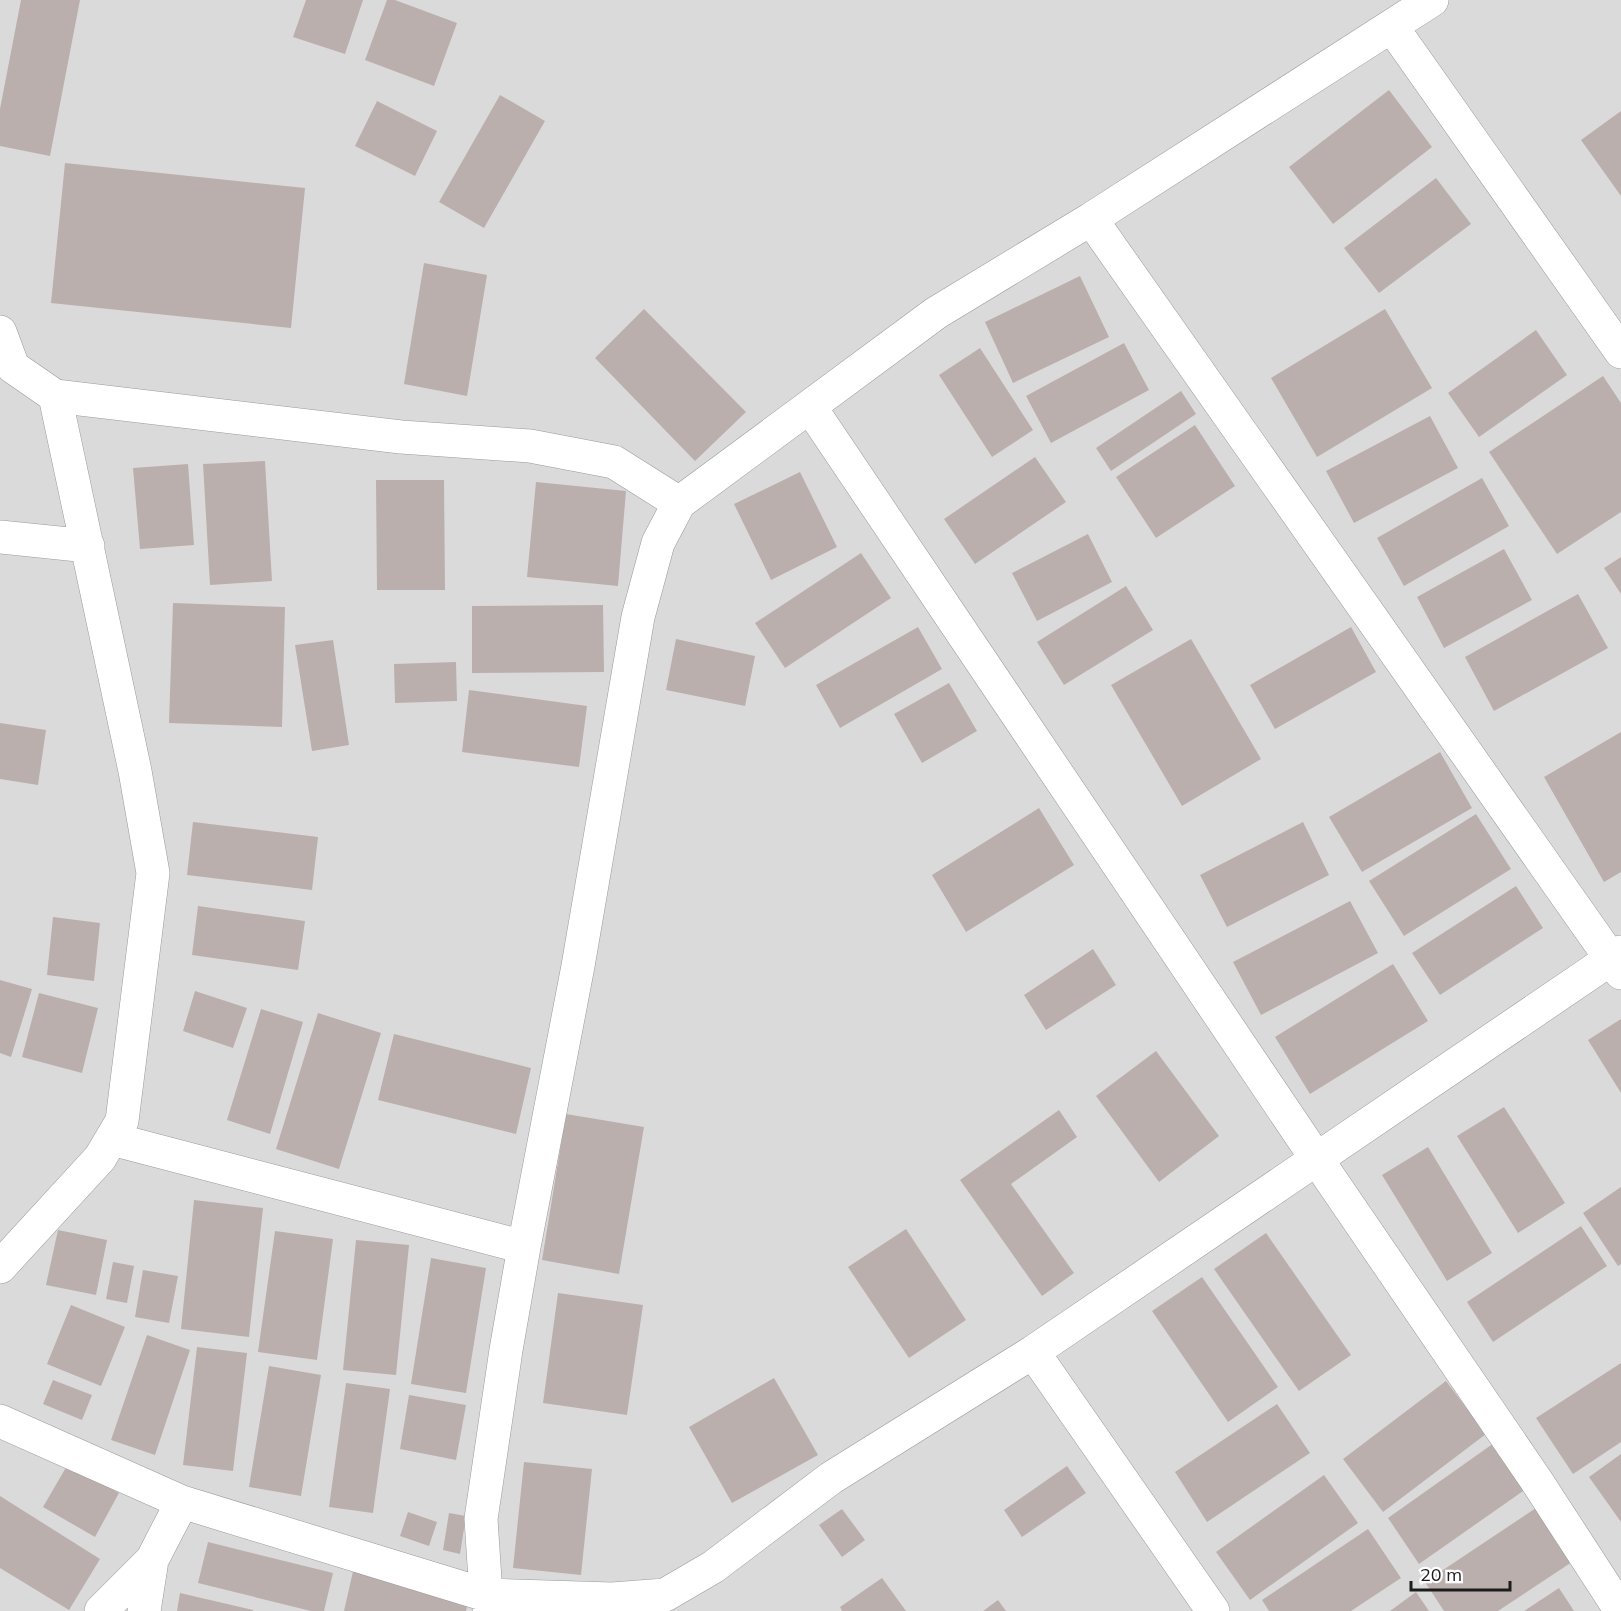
<svg xmlns="http://www.w3.org/2000/svg" width="1621" height="1611" font-family="Mulish,sans-serif">
  <style>
    .residential { fill: #dbdada }
    .building { fill: #baafad }
    .lines { fill: none; stroke-linecap: round; stroke-linejoin: round }
    .minor-casing { stroke: #9a9a9a; stroke-width: 34 }
    .minor { stroke: #fff; stroke-width: 33 }
  </style>
  <rect width="100%" height="100%" fill="#ede8e3"/>
  <path class="residential" d="M0,0h1621v1611h-1621z"/>
  <path class="building" d="M21,0h59l-30,156 -50,-10v-37z
    M306,0h57l-18,54 -52,-17z
    M387,0h8l62,23 -23,63 -69,-26z
    M1389,90l43,57 -99,77 -44,-57z
    M500,95l45,26 -61,107 -45,-26z
    M377,101l60,30 -22,45 -60,-30z
    M1621,111v85l-40,-56z
    M65,163l240,25 -14,140 -240,-25z
    M1436,178l35,46 -92,69 -35,-45z
    M424,263l63,12 -20,121 -63,-12z
    M1080,276l29,61 -96,46 -28,-61z
    M644,309l102,103 -51,49 -100,-103z
    M1385,309l47,79 -115,69 -46,-79z
    M1536,330l31,45 -88,62 -31,-44z
    M1124,343l25,47 -98,53 -25,-47z
    M980,348l53,82 -41,27 -53,-82z
    M1603,376l18,27v109l-64,42 -68,-102z
    M1181,391l15,23 -85,57 -15,-23z
    M1430,416l28,52 -104,55 -28,-52z
    M1195,425l40,61 -79,52 -40,-61z
    M1035,457l31,45 -91,62 -31,-45z
    M265,461l7,120 -62,4 -7,-121z
    M188,464l6,81 -54,4 -7,-81z
    M800,472l37,75 -66,33 -37,-76z
    M1482,478l27,48 -105,60 -27,-48z
    M376,480h68l1,110h-68z
    M536,482l90,9 -8,95 -91,-9z
    M1088,534l24,48 -75,39 -25,-48z
    M1504,549l28,51 -88,48 -27,-51z
    M861,553l30,45 -106,70 -30,-45z
    M1621,557v37l-17,-26z
    M1126,586l27,44 -89,55 -27,-43z
    M1578,594l30,54 -114,63 -29,-54z
    M173,603l112,4 -3,120 -113,-4z
    M603,605l1,67 -132,1v-67z
    M918,627l24,42 -102,59 -24,-43z
    M1351,627l25,45 -101,57 -25,-44z
    M676,639l79,17 -10,50 -79,-16z
    M1191,639l70,120 -79,47 -71,-121z
    M333,640l16,105 -37,6 -17,-106z
    M456,662l1,39 -62,2 -1,-39z
    M949,683l28,48 -55,32 -28,-49z
    M469,690l118,16 -8,61 -117,-15z
    M0,723l46,7 -8,55 -38,-6z
    M1621,732v140l-17,10 -60,-105z
    M1440,752l32,56 -110,64 -33,-55z
    M1039,808l35,57 -108,67 -34,-57z
    M1476,814l35,55 -107,67 -35,-55z
    M193,822l125,15 -6,53 -125,-15z
    M1303,822l26,53 -102,52 -27,-52z
    M1516,886l27,42 -103,67 -28,-42z
    M1350,901l28,52 -117,62 -28,-53z
    M198,906l107,15 -7,49 -106,-15z
    M53,917l47,6 -6,58 -47,-6z
    M1093,949l23,36 -70,45 -22,-35z
    M1393,964l35,57 -118,73 -35,-57z
    M0,980l32,9 -21,68 -11,-4z
    M195,991l52,17 -14,40 -50,-17z
    M39,993l59,15 -16,65 -60,-16z
    M261,1009l42,13 -33,112 -43,-14z
    M318,1013l63,20 -42,136 -63,-20z
    M1621,1019v74l-33,-53z
    M394,1034l137,34 -15,66 -138,-34z
    M1156,1051l63,85 -60,46 -63,-86z
    M1504,1107l61,96 -47,30 -61,-97z
    M1059,1110l18,27 -66,47 63,89 -32,23 -82,-116z
    M566,1114l78,13 -25,147 -77,-14z
    M1428,1147l64,106 -45,28 -65,-106z
    M1621,1187v77l-3,2 -35,-53z
    M194,1200l69,8 -14,129 -68,-8z
    M1581,1226l26,40 -114,76 -26,-40z
    M906,1229l60,91 -57,38 -61,-91z
    M58,1230l49,10 -11,55 -50,-10z
    M275,1231l58,8 -16,121 -59,-8z
    M1266,1233l85,122 -52,36 -85,-122z
    M356,1240l53,5 -13,130 -53,-5z
    M431,1258l55,10 -20,125 -55,-9z
    M113,1262l21,4 -7,37 -21,-4z
    M143,1270l35,6 -9,47 -34,-6z
    M1202,1277l76,110 -50,35 -76,-111z
    M558,1293l85,12 -16,110 -84,-12z
    M71,1305l54,22 -24,59 -54,-22z
    M147,1335l43,15 -35,105 -44,-15z
    M197,1347l50,6 -14,118 -50,-6z
    M1621,1363v79l-48,32 -37,-56z
    M269,1366l52,9 -20,121 -52,-9z
    M774,1378l44,77 -86,48 -43,-76z
    M53,1380l39,15 -10,25 -39,-16z
    M1446,1381l40,53 -103,78 -40,-53z
    M346,1383l44,6 -17,124 -44,-6z
    M409,1395l57,10 -10,55 -56,-11z
    M1277,1404l33,49 -103,69 -32,-50z
    M1494,1443l32,46 -107,75 -31,-46z
    M1621,1454v68l-32,-45z
    M524,1462l68,7 -11,106 -68,-7z
    M68,1464l51,29 -24,44 -52,-30z
    M1067,1466l19,27 -64,44 -18,-27z
    M1324,1475l34,48 -108,77 -34,-48z
    M0,1496l100,63 -31,51 -69,-42z
    M1542,1504l36,54 -80,53h-54l-19,-29z
    M842,1509l23,31 -23,17 -23,-32z
    M408,1512l29,10 -8,24 -29,-10z
    M449,1513l17,3 -6,38 -17,-4z
    M1368,1529l33,49 -50,33h-82l-7,-11z
    M208,1542l125,31 -9,38h-13l-113,-28z
    M354,1567l116,29 -4,15h-122z
    M882,1578l24,33h-64l-2,-4z
    M1559,1588l15,23h-50z
    M1416,1592l13,19h-39z
    M180,1593l73,17v1h-76z
    M998,1600l8,11h-23z"/>
  <g class="lines">
    <defs>
      <path id="minor" d="M1392,27l229,325
        M1091,219l530,754
        M0,332l13,35 42,29 346,41 129,9 84,16 65,41
        M810,407l506,751 220,322 85,131
        M0,537l88,9
        M112,1139l412,108
        M0,1267l100,-109 22,-37 31,-248 -18,-102 -80,-375
        M1033,1352l180,259
        M0,1421l182,81 -30,58 -51,51
        M182,1502l304,93 126,4 53,-4 48,-28 118,-89 202,-126 588,-400
        M144,1611l8,-51
        M490,1611l-4,-16 -5,-76 25,-169 18,-103 54,-281 60,-349 20,-74 21,-40 257,-190 155,-94 341,-219"/>
    </defs>
    <use href="#minor" class="minor-casing"/>
    <use href="#minor" class="minor"/>
  </g>
  <path d="M1411 1581v9h99v-9" fill="none" stroke="#1d1d1d" stroke-width="3"/>
  <text x="1420" y="1581" font-size="18" fill="#1d1d1d" stroke="#ffffff" stroke-width="4.5" paint-order="stroke">20 m</text>
</svg>
